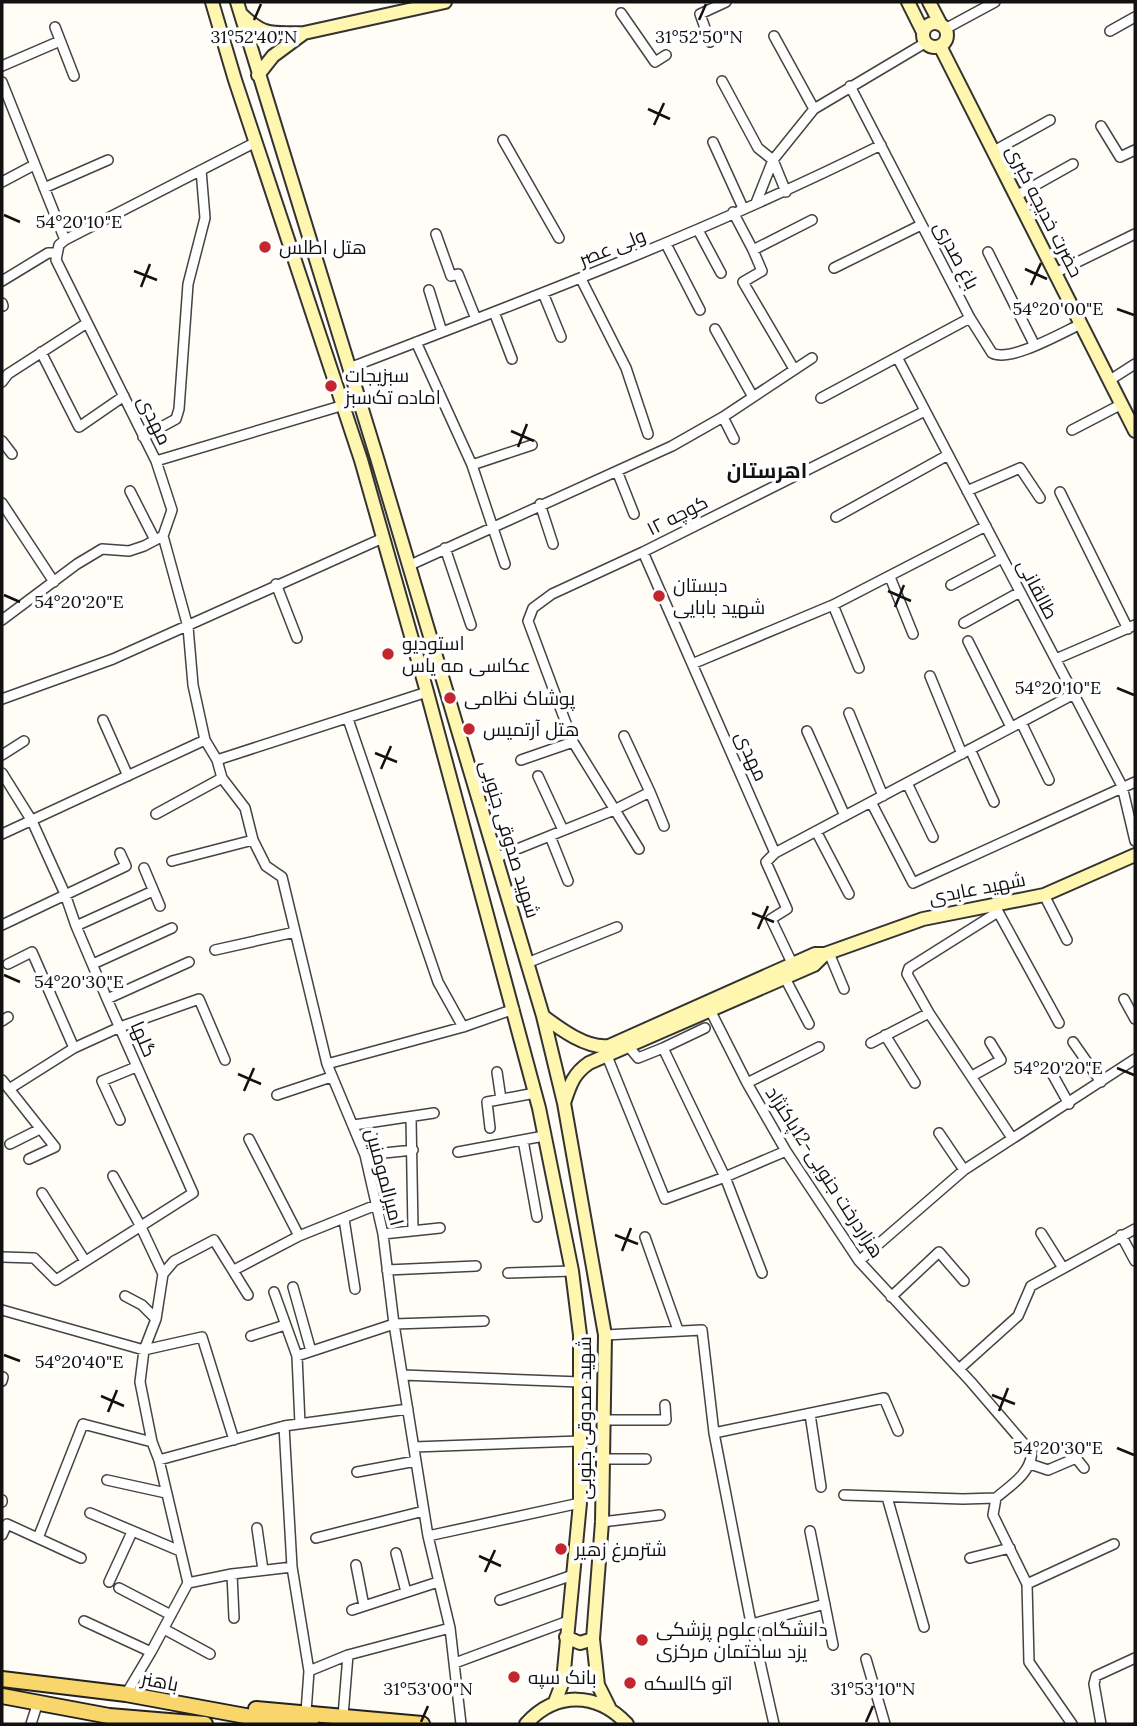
<svg xmlns="http://www.w3.org/2000/svg" width="1137" height="1726" font-family="Lora,Cairo,serif">
  <style>
    .lines { fill: none; stroke-linecap: round; stroke-linejoin: round }
    .street-casing { stroke: #444; stroke-width: 12 }
    .secondary-casing { stroke: #333; stroke-width: 16 }
    .primary-casing { stroke: #222; stroke-width: 18 }
    .street { stroke: #fff; stroke-width: 9 }
    .secondary { stroke: #fff6b0; stroke-width: 12 }
    .primary { stroke: #f9d66b; stroke-width: 14 }
    .ticks { fill: none; stroke: #111; stroke-width: 2.5 }
    .poi-dot { fill: #c4262e; stroke: #fff; stroke-width: 2.5 }
    .labels { text-anchor: middle; dominant-baseline: central; stroke-width: 7; stroke-linejoin: round; paint-order: stroke }
    .street-label { font-size: 19px; fill: #111; stroke: #fff }
    .poi-label { font-size: 19px; fill: #111; stroke: #fff; text-anchor: start }
    .neighbourhood-label { font-size: 21px; font-weight: bold; fill: #111; stroke: #fff }
    .ticks-label { font-size: 18px; text-anchor: middle; fill: #111; stroke: #fff; stroke-width: 7; stroke-linejoin: round; paint-order: stroke }
  </style>
  <rect width="100%" height="100%" fill="#fffdf5"/>
  <g class="lines">
    <defs>
      <path id="street" d="M621,13l34,49 11,-7
        M55,27l19,49
        M945,29l50,-27
        M1110,31l25,-14
        M774,36l40,73
        M710,42l-10,-28 26,-12
        M2,66l58,-25
        M722,81l36,67 15,12 13,32
        M2,82l63,158
        M850,86l120,232 22,35c18,10 71,-21 89,-29
        M1101,126l19,31 15,-7
        M503,140l56,98
        M256,142l-191,98 -6,5 -3,15 100,201 16,49 -9,26 25,91 5,58 12,55 12,20 5,18 23,30 8,32 13,26 16,11 45,187 38,91 18,79 11,90 34,212 22,92 11,96
        M713,142l30,66
        M994,151l56,-31
        M2,182l32,-17
        M44,188l64,-28
        M1016,196l57,-32
        M756,203l17,-43 41,-51 111,-66
        M733,212l20,38 9,21 -19,11 51,87
        M698,230l23,43
        M436,234l15,42 7,-2 18,45
        M666,244l34,66
        M753,250l59,-30
        M988,252l47,94
        M834,268l87,-43
        M1055,273l80,-39
        M581,279l45,89 22,66
        M2,281l46,-28h7
        M429,290l13,42
        M543,293l18,44
        M2,303l1,3
        M494,312l18,47
        M715,329l38,68
        M416,342l56,123 33,99
        M41,352l38,75 45,-31
        M897,357l225,429 13,55
        M349,368c180,-69 359,-137 532,-223
        M1110,380l25,-16
        M2,382l6,-8 79,-51
        M821,398l149,-80
        M723,417l11,22
        M1072,430l50,-26
        M143,437l33,-18 3,-10 9,-125 17,-66 -4,-48
        M2,441l10,13
        M156,461l188,-56
        M472,465l60,-20
        M617,471l17,43
        M130,491l25,49
        M967,491l53,-23 20,30
        M1060,492l68,137
        M2,503l52,79
        M540,504l13,40
        M836,517l112,-62
        M445,548l26,77
        M643,552l132,301
        M408,566l264,-120 51,-29 89,-59
        M890,577l23,57
        M276,584l21,54
        M951,585l51,-27
        M833,605l26,63
        M2,620l75,-56 25,-15 27,2 15,-5 19,-10
        M964,623l56,-31
        M968,641l43,86
        M1056,659l79,-34
        M692,664l141,-59 153,-79
        M930,676l32,78
        M2,699l111,-40 270,-121
        M849,713l34,83
        M348,719l90,263 25,45
        M103,720l25,56
        M1021,722l28,58
        M807,731l38,85
        M624,736l26,56
        M970,749l24,53
        M2,755l22,-14
        M217,760l210,-68
        M521,760l52,-18
        M2,773l30,48 33,73 11,32 31,73 86,194 -137,87 -22,-22 -32,-1
        M538,776l25,54
        M907,783l26,54
        M871,802l42,81 222,-101
        M156,814l66,-36
        M816,831l33,63
        M2,834l203,-94
        M550,836l18,45
        M639,849l-66,-107 -45,-121 5,-13 19,-14 91,-42 282,-141
        M495,858l119,-48 36,-18 14,34
        M172,861l81,-21
        M144,868l16,38
        M1044,895l23,45
        M996,908l63,115
        M998,912l-89,56 -2,6 22,39 83,125
        M2,925l124,-59 -6,-13
        M76,926l77,-35
        M215,950l80,-18
        M829,953l15,36
        M527,963l90,-36
        M792,963l-21,-44 16,-10 -21,-47 9,-9 299,-159
        M8,964l24,-12 42,96
        M93,964l79,-36
        M785,978l24,46
        M107,999l82,-37
        M1124,999l11,20
        M708,1006l39,77 39,68 73,110 112,121 61,71c-3,22 -20,31 -36,45l-3,17 34,69 2,78 43,62
        M2,1021l6,-4
        M885,1035l30,48
        M1073,1042l28,40
        M871,1043l58,-30
        M629,1047l9,11 25,-10 62,129 61,-26
        M663,1048l42,-20
        M607,1056l58,143 60,-22 37,96
        M327,1064l136,-37 51,-18
        M1049,1068l20,36
        M497,1072l4,27
        M972,1076l29,-16 -11,-18
        M2,1080l53,67 -26,12
        M747,1083l72,-36
        M9,1089l65,-41 46,-21 79,-28 26,61
        M277,1095l54,-18
        M411,1118l2,112
        M120,1120l-18,-39 34,-14
        M354,1125l80,-12
        M490,1128l-3,-26 48,-9
        M939,1133l25,37
        M249,1139l50,97
        M523,1140l14,77
        M10,1144l30,-15
        M458,1152l86,-16
        M365,1155l48,-5
        M113,1176l27,49 23,49
        M42,1193l43,68
        M344,1219l11,70
        M1041,1233l22,35
        M383,1234l57,-6
        M1121,1235l14,26
        M645,1237l33,93
        M859,1261l105,-91 171,-111
        M234,1270l65,-34 77,-31
        M387,1270l89,-4
        M508,1273l64,-2
        M293,1287l18,64
        M274,1292l23,64 3,68
        M125,1296l17,9 14,14
        M891,1297l48,-45 25,29
        M2,1310l142,40 58,-13 32,103
        M605,1335l97,-5 12,103 36,185 24,106
        M251,1336l34,-11
        M297,1356l97,-32 90,-3
        M959,1369l59,-53 13,-30 104,-57
        M403,1375l177,7
        M2,1381l1,-4
        M810,1414l11,73
        M604,1420h62l-1,-15
        M284,1426l8,141 17,104 -3,41
        M714,1433l170,-35 14,33
        M414,1447l166,-6
        M604,1459h42
        M159,1460l125,-34 124,-17
        M1030,1464l18,6 28,-12 8,10
        M357,1472l59,-11
        M107,1480l59,13
        M844,1495l119,4 33,-1
        M887,1497l37,130
        M2,1502v-2
        M90,1513l90,38
        M602,1522l58,-7
        M257,1528l6,42
        M810,1531l23,114
        M2,1535l5,-11 74,34
        M428,1536l152,-33
        M38,1538l45,-114 69,18
        M316,1538l108,-27
        M396,1553l10,39
        M970,1558l40,-10
        M356,1565l8,41
        M232,1574l2,44
        M109,1582l23,-50
        M188,1583l44,-9 60,-7
        M1027,1584l87,-40
        M119,1588l52,27
        M500,1600l73,-25
        M352,1610l86,-28
        M84,1621l67,31
        M752,1624l73,-20
        M164,1629l46,25
        M866,1659l19,65
        M455,1663l113,-42
        M309,1671l39,-16 102,-27
        M126,1694l25,-42 37,-69 -29,-123 -7,-18 -12,-60 4,-32 12,-31 7,-45 11,-13 40,-21 34,55
        M343,1716l5,-61
        M31,1724l7,-22
        M1101,1724l-7,-40 2,-8 39,-18"/>
      <path id="secondary" d="M212,2l23,78 126,380 66,232 112,416 33,163 8,64v168l-17,178 -8,21
        M237,2l140,456 166,558 21,87 41,232 -3,187 -9,117 5,46 11,22
        M908,2l15,30
        M929,2l12,23
        M241,14c24,23 31,19 63,19l-31,23 -15,19
        M923 35a12 12 0 1 1 24 0a12 12 0 1 1-24 0Z
        M304,33l141,-31
        M940,46l195,385
        M543,1016c17,13 44,33 66,30l206,-92h10l98,-35 121,-24 91,-40
        M564,1103c6,-18 9,-29 25,-40l225,-98 11,-11
        M566,1637l14,6 13,-4
        M526,1724c30,-33 71,-32 101,0"/>
      <path id="primary" d="M2,1679l124,15 125,23 60,7
        M2,1696l107,20 96,8
        M256,1709l166,15"/>
    </defs>
    <use href="#street" class="street-casing"/>
    <use href="#secondary" class="secondary-casing"/>
    <use href="#primary" class="primary-casing"/>
    <use href="#street" class="street"/>
    <use href="#secondary" class="secondary"/>
    <use href="#primary" class="primary"/>
  </g>
  <path class="ticks" d="M254,20l7,-16M699,20l7,-16M648,109l22,10M654,125l10,-22M4,215l16,7M1025,269l22,10M134,271l23,9M1031,285l10,-22M141,287l9,-23M1117,309l17,6M511,431l23,10M518,447l9,-23M888,591l23,10M4,595l16,7M895,607l9,-22M1117,688l17,7M375,753l22,9M381,769l10,-23M752,913l22,9M758,929l10,-23M4,975l16,7M1117,1068l17,7M238,1074l23,10M244,1091l10,-23M615,1235l23,9M622,1251l9,-23M4,1355l16,6M992,1395l23,9M101,1396l23,10M999,1411l9,-23M108,1412l9,-22M1117,1448l17,7M479,1556l22,10M485,1572l10,-22M421,1722l7,-16M866,1722l7,-16"/>
  <g class="poi-dot">
    <circle cx="265" cy="247" r="7"/>
    <circle cx="331" cy="386" r="7"/>
    <circle cx="659" cy="596" r="7"/>
    <circle cx="388" cy="654" r="7"/>
    <circle cx="450" cy="698" r="7"/>
    <circle cx="469" cy="729" r="7"/>
    <circle cx="561" cy="1549" r="7"/>
    <circle cx="642" cy="1640" r="7"/>
    <circle cx="514" cy="1677" r="7"/>
    <circle cx="630" cy="1683" r="7"/>
  </g>
  <g class="labels">
    <g class="street-label">
      <text transform="translate(1045 211) rotate(63)">حضرت خدیجه کبری</text>
      <text transform="translate(612 247) rotate(-22)">ولی عصر</text>
      <text transform="translate(957 255) rotate(62)">باغ صدری</text>
      <text transform="translate(155 420) rotate(64)">مهدی</text>
      <text transform="translate(677 515) rotate(-27)">کوچه ۱۲</text>
      <text transform="translate(1038 589) rotate(62)">طالقانی</text>
      <text transform="translate(752 756) rotate(66)">مهدی</text>
      <text transform="translate(510 839) rotate(73)">شهید صدوقی جنوبی</text>
      <text transform="translate(977 888) rotate(-11)">شهید عابدی</text>
      <text transform="translate(144 1039) rotate(67)">گلها</text>
      <text transform="translate(825 1172) rotate(57)">هزاردرخت جنوبی-12پاکنژاد</text>
      <text transform="translate(385 1177) rotate(75)">امیرالمومنین</text>
      <text transform="translate(584 1418) rotate(-90)">شهید صدوقی جنوبی</text>
      <text transform="translate(160 1681) rotate(11)">باهنر</text>
    </g>
    <g class="poi-label">
      <text x="279" y="247">هتل اطلس</text>
      <text x="345" y="375">سبزیجات<tspan x="345" dy="22">اماده تک‌سبز</tspan></text>
      <text x="673" y="585">دبستان<tspan x="673" dy="22">شهید بابایی</tspan></text>
      <text x="402" y="643">استودیو<tspan x="402" dy="22">عکاسی مه یاس</tspan></text>
      <text x="464" y="698">پوشاک نظامی</text>
      <text x="483" y="729">هتل آرتمیس</text>
      <text x="575" y="1549">شترمرغ زهیر</text>
      <text x="656" y="1629">دانشگاه علوم پزشکی<tspan x="656" dy="22">یزد ساختمان مرکزی</tspan></text>
      <text x="528" y="1677">بانک سپه</text>
      <text x="644" y="1683">اتو کالسکه</text>
    </g>
    <g class="neighbourhood-label">
      <text x="767" y="470">اهرستان</text>
    </g>
  </g>
  <g class="ticks-label">
    <text x="254" y="43">31°52'40"N</text>
    <text x="699" y="43">31°52'50"N</text>
    <text x="79" y="228">54°20'10"E</text>
    <text x="1058" y="315">54°20'00"E</text>
    <text x="79" y="608">54°20'20"E</text>
    <text x="1058" y="694">54°20'10"E</text>
    <text x="79" y="988">54°20'30"E</text>
    <text x="1058" y="1074">54°20'20"E</text>
    <text x="79" y="1368">54°20'40"E</text>
    <text x="1058" y="1454">54°20'30"E</text>
    <text x="428" y="1695">31°53'00"N</text>
    <text x="873" y="1695">31°53'10"N</text>
  </g>
  <rect width="1137" height="1726" fill="none" stroke="#111111" stroke-width="7"/>
</svg>
